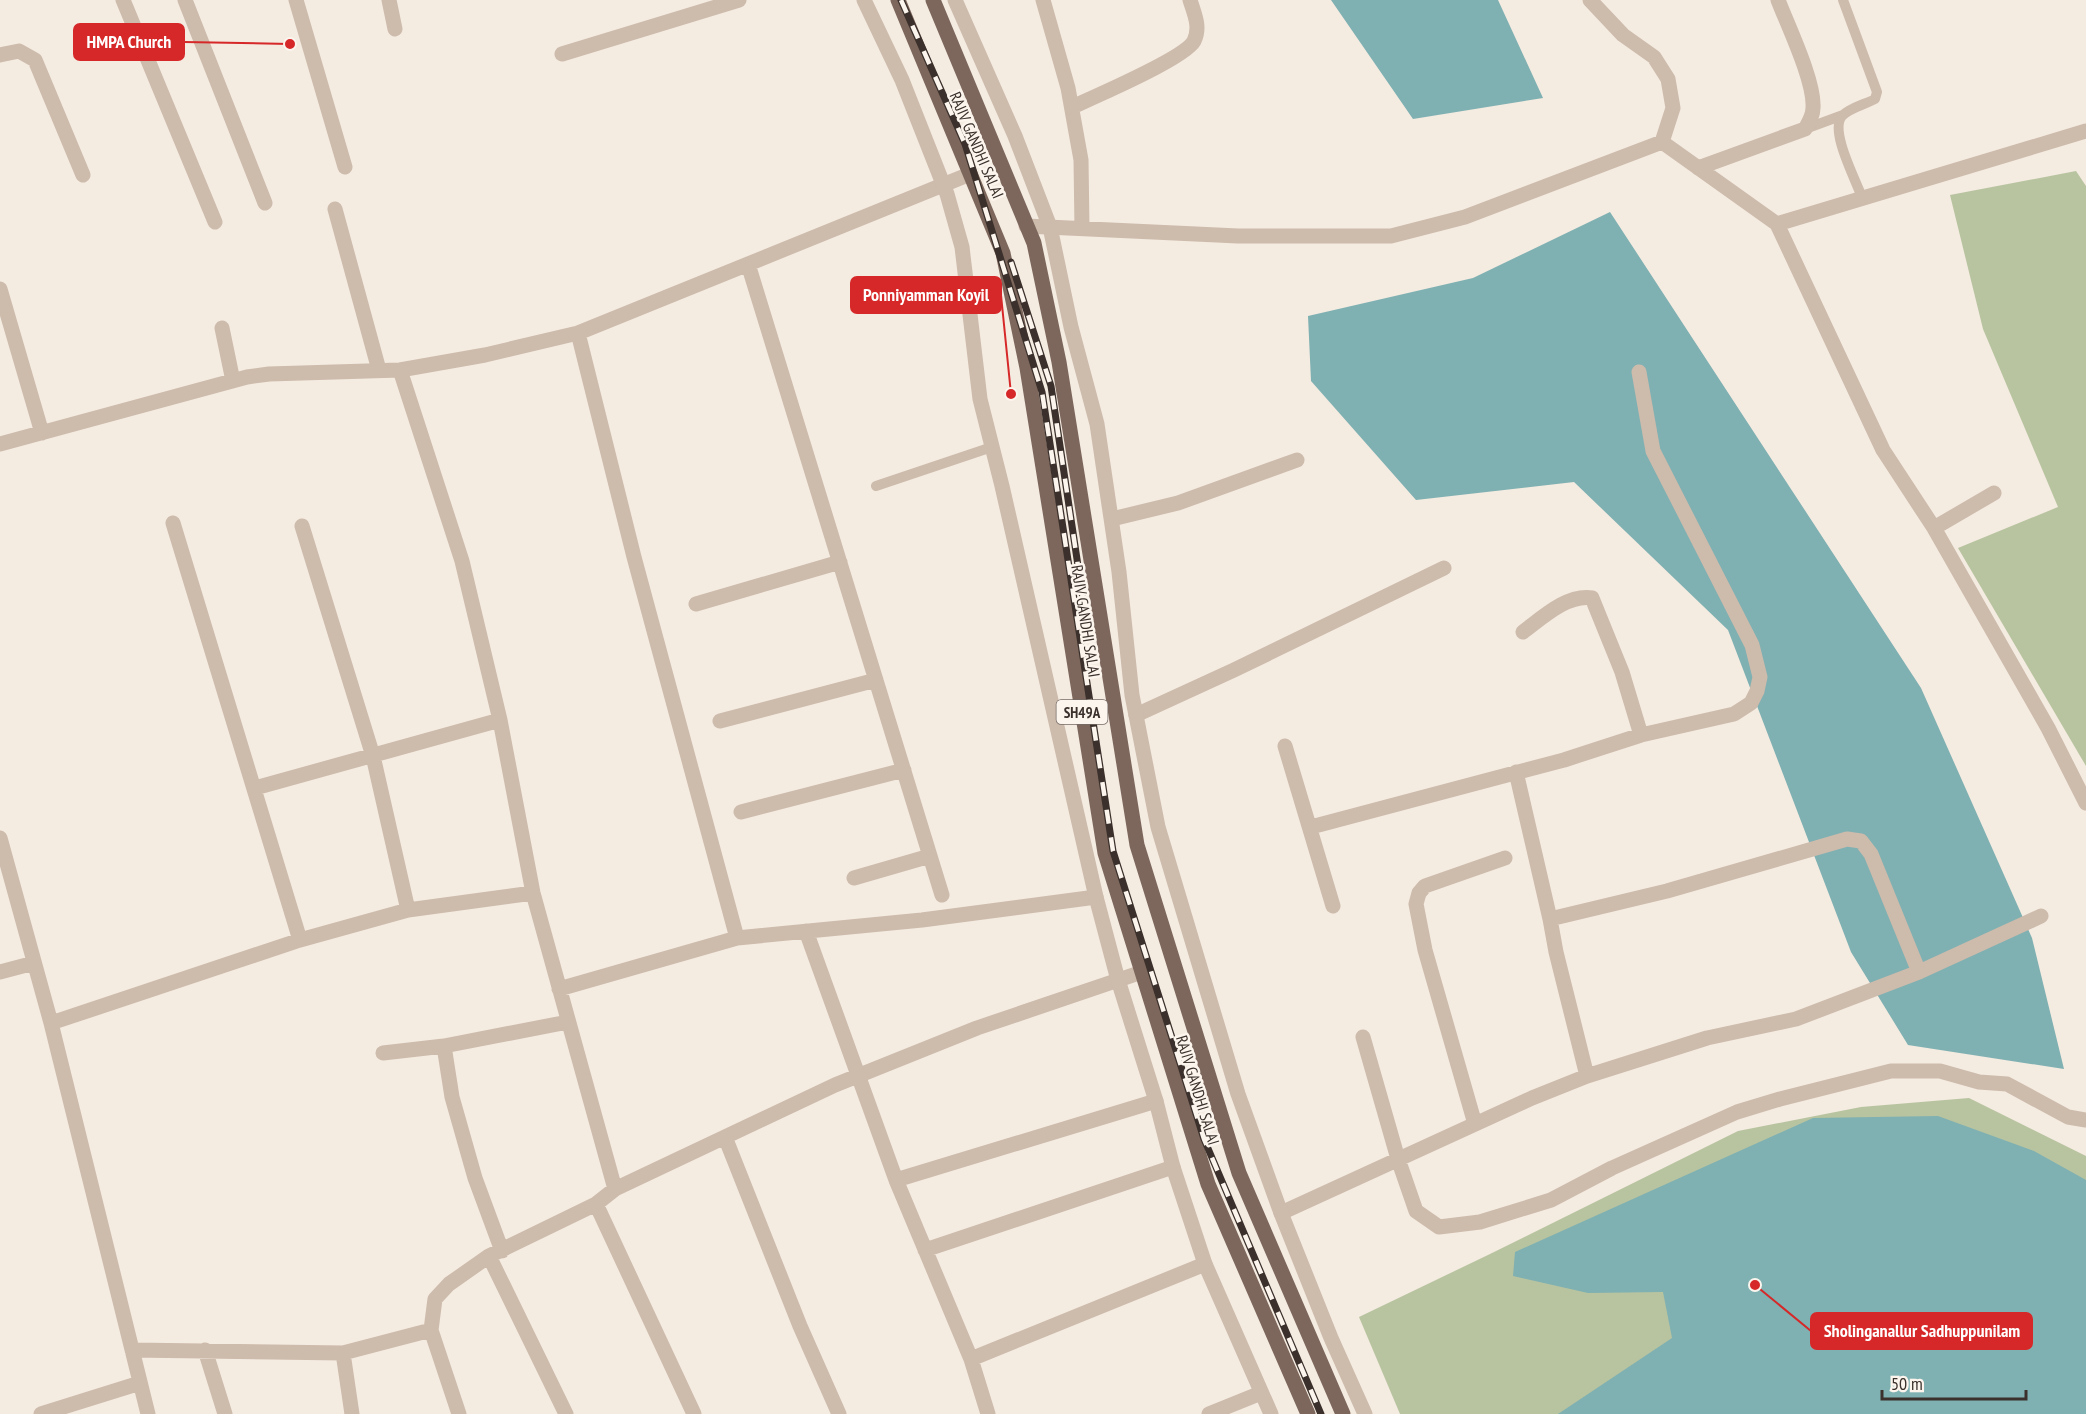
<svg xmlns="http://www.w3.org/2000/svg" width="2086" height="1414" font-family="'PT Sans Narrow',sans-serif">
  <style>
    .green { fill: #b8c4a0 }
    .water { fill: #7fb0b2 }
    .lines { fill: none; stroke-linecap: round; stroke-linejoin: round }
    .service { stroke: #cdbbac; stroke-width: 10 }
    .minor { stroke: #cdbbac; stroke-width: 15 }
    .tertiary { stroke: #cdbbac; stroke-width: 15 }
    .primary { stroke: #7d675c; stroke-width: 15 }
    .rail-casing { stroke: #3b302b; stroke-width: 7 }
    .rail { stroke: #fbf5ee; stroke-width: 4.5; stroke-dasharray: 14; stroke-linecap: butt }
    .labels { text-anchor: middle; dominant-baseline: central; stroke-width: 5; stroke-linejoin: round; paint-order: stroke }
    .shield { fill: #fbf5ee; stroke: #756b66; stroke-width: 1.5 }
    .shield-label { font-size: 15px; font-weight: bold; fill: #3b302b }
    .street-label { font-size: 16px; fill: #3b302b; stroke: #fbf5ee }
    .leader { fill: none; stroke: #d62828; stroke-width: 2 }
    .callout-dot { fill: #d62828; stroke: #fbf5ee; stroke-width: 2 }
    .callout { fill: #d62828; stroke: #d62828; stroke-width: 2 }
    .callout-label { font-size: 18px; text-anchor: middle; font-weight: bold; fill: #fff }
  </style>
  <rect width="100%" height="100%" fill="#f4ebe1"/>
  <path class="green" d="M2076,171l10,15v580l-128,-218 100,-41 -75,-178 -33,-134z
    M1969,1098l117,58v258h-686l-41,-97 131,-63 248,-123 123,-24z"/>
  <path class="water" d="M1331,0h167l45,98 -130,21z
    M1610,212l311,476 111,250 32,131 -156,-24 -57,-93 -123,-322 -154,-148 -158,18 -105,-119 -3,-65 165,-38z
    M1938,1116l96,35 52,29v234h-528l114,-76 -9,-46 -75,1 -75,-17 2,-24 298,-134z"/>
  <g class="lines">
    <path class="service" d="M1843,0l34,92 -2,7c-9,5 -26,9 -33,17 -13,15 15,66 21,84
      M1805,129l38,-14
      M876,486l116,-39"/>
    <path class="minor" d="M123,0l92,222
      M185,0l80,203
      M296,0l49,167
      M389,0l6,29
      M1043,0l25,88 13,72 1,68
      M1590,0l33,35 31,22 14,22 5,29 -11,34
      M562,54l177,-54
      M0,55l19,-4 16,9 48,115
      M1072,107c22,-10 113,-49 122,-66 7,-14 0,-28 -4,-41
      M1698,168l107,-39c4,-7 8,-13 8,-21 2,-26 -25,-82 -35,-108
      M335,209l44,161
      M1777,224l106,226 51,78 60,-35
      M1026,226l212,10h153l74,-19 197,-75 115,82 309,-93
      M748,264l194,631
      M0,289l42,144
      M222,328l11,53
      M578,333l56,224 103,381
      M400,370l62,191 38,159 33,173 82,296
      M0,444l247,-67 22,-3 131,-4 85,-15 93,-22 392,-159
      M1112,519l66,-16 119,-43
      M173,523l127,417
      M302,526l71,230 35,154
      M1934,528l114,200 38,75
      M696,604l144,-42
      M1523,632c19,-14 44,-38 69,-34l30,74 19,63
      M1136,715l98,-45 210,-102
      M720,721l156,-41
      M1285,746l48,160
      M1516,772l34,147 6,33 31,124
      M255,788l245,-68
      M741,812l163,-42
      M1311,827l253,-67 77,-25 93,-21 17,-11 6,-12 3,-14 -8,-32 -99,-194 -14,-79
      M0,838l51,185 97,391
      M854,878l76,-22
      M1550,919l117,-28 180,-52 14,2 10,13 48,118
      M806,931l90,249 75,179 17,55
      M0,972l34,-9
      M559,989l178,-51 185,-18 174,-23
      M51,1023l249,-83 108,-30 125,-17
      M1363,1037l35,122 18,52 23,16 41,-5 71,-22 61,-32 125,-56 43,-13 111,-28h49l39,11 28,2 61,33 18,3
      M444,1046l8,51 23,81 27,73
      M383,1053l61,-7 124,-24
      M1475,1124l-50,-174 -9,-46 3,-11 6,-7 80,-28
      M725,1137l75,189 39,88
      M896,1180l260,-79
      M596,1204l98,210
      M1281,1213l251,-115 55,-22 120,-38 89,-19 123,-47 122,-56
      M925,1250l248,-83
      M489,1256l77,158
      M431,1330l28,84
      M132,1350l211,3 88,-23 4,-31 14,-15 40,-28 107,-52 19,-15 220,-104 142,-57 165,-56
      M205,1350l20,64
      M343,1353l9,61
      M971,1359l234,-95
      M41,1414l99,-31
      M1209,1414l52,-21"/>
    <path class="tertiary" d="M864,0l38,80 45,114 15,53 18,152 22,87 94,411 22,83 38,121 17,66 32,97 66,150
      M955,0l60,136 35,91 21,100 26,97 22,148 13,123 26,132 80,267 43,119 50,125 34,76"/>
    <path class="primary" d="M898,0l105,253 24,115 78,485 103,331 100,230
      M933,0l101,243 25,119 78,483 102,328 104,241"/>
    <defs>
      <path id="rail" d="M901,0l64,144 77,248 71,459 91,288 117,275
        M1011,262l40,124 35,233"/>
    </defs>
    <use href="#rail" class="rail-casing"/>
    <use href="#rail" class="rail"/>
  </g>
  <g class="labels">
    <rect class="shield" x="1056.5" y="700" width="51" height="24" rx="4.5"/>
    <g class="shield-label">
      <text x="1082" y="712">SH49A</text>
    </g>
    <g class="street-label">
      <text transform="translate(977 145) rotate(67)">RAJIV GANDHI SALAI</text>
      <text transform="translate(1086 621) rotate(81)">RAJIV GANDHI SALAI</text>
      <text transform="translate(1198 1090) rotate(73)">RAJIV GANDHI SALAI</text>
    </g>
  </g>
  <path class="leader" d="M290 44L184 42M1011 394L1001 295M1755 1285L1811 1331"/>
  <g class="callout-dot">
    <circle cx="290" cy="44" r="6"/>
    <circle cx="1011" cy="394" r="6"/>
    <circle cx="1755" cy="1285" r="6"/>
  </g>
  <g class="callout">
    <rect x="74" y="24" width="110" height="36" rx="6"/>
    <rect x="851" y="277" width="150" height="36" rx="6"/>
    <rect x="1811" y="1313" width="221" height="36" rx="6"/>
  </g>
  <g class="callout-label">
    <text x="129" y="48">HMPA Church</text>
    <text x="926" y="301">Ponniyamman Koyil</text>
    <text x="1922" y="1337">Sholinganallur Sadhuppunilam</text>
  </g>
  <path d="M1882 1390v9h144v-9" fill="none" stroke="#3b302b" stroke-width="3"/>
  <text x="1891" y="1390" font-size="18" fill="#3b302b" stroke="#fbf5ee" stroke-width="4.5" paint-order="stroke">50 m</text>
</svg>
